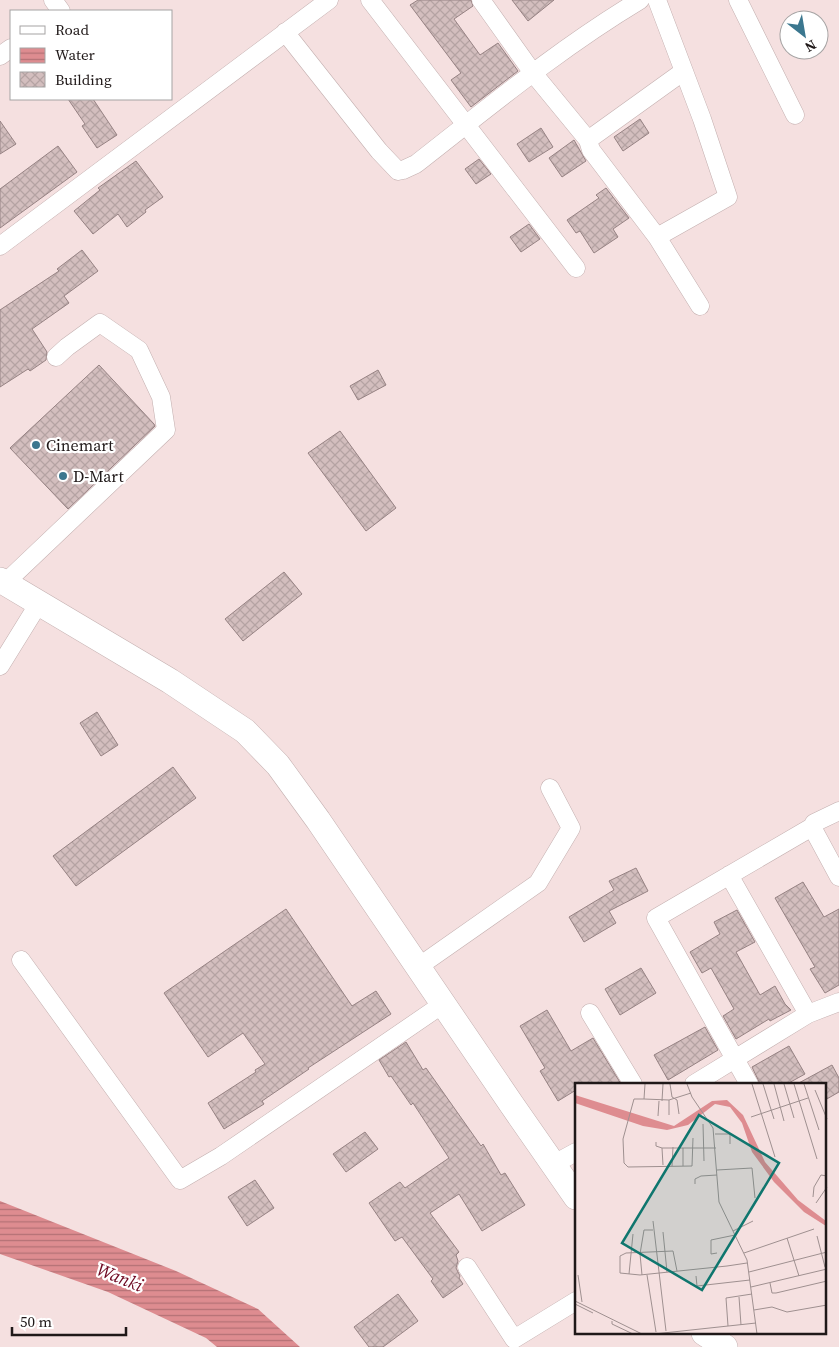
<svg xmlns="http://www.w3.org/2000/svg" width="839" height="1347" font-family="'Source Serif 4',serif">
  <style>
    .water { fill: url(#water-rules) }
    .building { fill: url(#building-cross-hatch); stroke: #968283 }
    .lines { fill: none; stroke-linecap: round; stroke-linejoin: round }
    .street-casing { stroke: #c3afaf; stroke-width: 19 }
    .secondary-casing { stroke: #c3afaf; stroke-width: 26 }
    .street { stroke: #fff; stroke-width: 18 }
    .secondary { stroke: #fff; stroke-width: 25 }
    .poi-dot { fill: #3b778f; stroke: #fff; stroke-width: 2 }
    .labels { text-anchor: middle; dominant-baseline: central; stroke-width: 4.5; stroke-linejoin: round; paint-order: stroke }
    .poi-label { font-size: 16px; fill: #1f1818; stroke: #fff; text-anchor: start }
    .water-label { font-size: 18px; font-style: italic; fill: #6d0720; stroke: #fff }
    .inset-road { fill: none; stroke: #9f9090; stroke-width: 1 }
    .view { fill: #0f766e; fill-opacity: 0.15; stroke: #0f766e; stroke-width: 2.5 }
    .inset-edge { fill: none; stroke: #1f1818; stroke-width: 2.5 }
  </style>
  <defs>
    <pattern id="water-rules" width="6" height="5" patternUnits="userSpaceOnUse" patternTransform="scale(1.25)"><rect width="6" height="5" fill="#de8c90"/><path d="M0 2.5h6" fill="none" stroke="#b37175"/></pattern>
    <pattern id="building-cross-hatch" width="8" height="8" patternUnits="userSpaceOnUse" patternTransform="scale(1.25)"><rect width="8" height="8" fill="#d3bebe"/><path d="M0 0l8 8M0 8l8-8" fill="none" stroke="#b5a3a3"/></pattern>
  </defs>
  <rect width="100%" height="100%" fill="#f5e0e0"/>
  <path class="water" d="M0,1201l176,70 82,38 42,38h-83l-11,-9 -98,-46 -108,-38z"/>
  <path class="building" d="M418,0h53l2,6 -19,13 26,36 18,-12 20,28 -47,36 -20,-27 10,-7 -51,-68z
    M512,0h42l-26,21z
    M68,99h25l24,36 -20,13 -15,-22 3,-2z
    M640,119l9,14 -26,18 -9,-14z
    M0,121l16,23 -16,10z
    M541,128l12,19 -24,15 -12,-18z
    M574,140l12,21 -24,16 -13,-19z
    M58,146l19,26 -77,56v-39z
    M479,159l12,15 -15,10 -11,-15z
    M136,161l27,36 -18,13 1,2 -19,15 -9,-13 -25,20 -19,-23 26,-21 -2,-2z
    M606,188l23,30 -16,11 5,8 -24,16 -14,-22 -4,2 -9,-13 32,-22 -3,-3z
    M529,224l11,15 -19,13 -11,-15z
    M82,250l16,21 -34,25 5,7 -37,26 15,23 -1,8 -16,11 -2,-2 -28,18v-77l59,-39 -2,-2z
    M99,365l55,59 1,2 -87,83 -58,-61z
    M378,370l8,15 -28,15 -8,-14z
    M340,431l56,77 -30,23 -58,-78z
    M284,572l18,22 -59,47 -18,-22z
    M97,712l21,33 -17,11 -21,-33z
    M173,767l23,31 -120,88 -23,-30z
    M636,868l12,23 -39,20 7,12 -32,19 -15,-25 45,-27 -5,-9z
    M803,882l21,35 15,-8v76l-14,8 -15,-24 5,-2 -40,-69z
    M286,909l66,97 24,-15 15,23 -83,54 1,1 -47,32 2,3 -40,25 -16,-26 48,-31 -1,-2 10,-6 -22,-31 -35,24 -44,-64z
    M737,910l18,32 -19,10 24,43 15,-9 10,18 6,6 -21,11 -1,-2 -33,20 -13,-23 11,-7 -23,-41 -9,5 -12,-21 30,-18 -6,-12z
    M641,968l15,25 -36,22 -15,-26z
    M547,1010l24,41 22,-13 28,46h-45v6l-18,11 -18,-30 5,-3 -25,-42z
    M705,1027l13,23 -50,30 -14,-25z
    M406,1042l17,28 3,-2 55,78 2,-2 18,31 4,-2 20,32 -43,26 -23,-37 -29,19 29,39 -3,3 2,6 -2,7 4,8 -1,2 4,6 -20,14 -12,-17 2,-2 -31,-42 -7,4 -26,-38 31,-21 5,6 44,-30 -36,-55 -2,2 -20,-29 -2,1 -10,-17z
    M789,1046l16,28 -18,10h-27l-8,-17z
    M832,1065l7,13v14l-14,8v-16h-28z
    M365,1132l13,17 -32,23 -13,-18z
    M255,1180l19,28 -27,18 -19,-29z
    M398,1294l20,27 -35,26h-14l-15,-20z"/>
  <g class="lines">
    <defs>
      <path id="street" d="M53,0l8,11
        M370,0l206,268
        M481,0l52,73 55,67 3,10 66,87 43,69
        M657,0l45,119 26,78 -71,40
        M738,0l57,115
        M285,32l94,119 19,20 5,-1 13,-6c73,-57 144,-116 224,-164
        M0,56l11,-8
        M588,140l96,-69
        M0,246l329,-246
        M5,583l161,-153 -5,-33 -22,-47 -39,-27 -33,24 -11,10
        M0,666l39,-63
        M812,827l27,50
        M729,875l79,139
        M21,960l159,220 41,-24 222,-152
        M418,967l120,-84 33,-55 -21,-40
        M590,1013l43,71
        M694,1084l114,-70 31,-12
        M749,1084l-93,-166 156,-91 2,-4 25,-12
        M554,1164l22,-12
        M467,1267l47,72 62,-38"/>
      <path id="secondary" d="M0,580l170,101 75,50 33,34 40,55 194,285 64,92
        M704,1333l21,14"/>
    </defs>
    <use href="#street" class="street-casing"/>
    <use href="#secondary" class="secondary-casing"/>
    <use href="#street" class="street"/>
    <use href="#secondary" class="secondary"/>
  </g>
  <g class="poi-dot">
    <circle cx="36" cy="445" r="5"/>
    <circle cx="63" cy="476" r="5"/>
  </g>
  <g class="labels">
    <g class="poi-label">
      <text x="46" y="445">Cinemart</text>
      <text x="73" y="476">D-Mart</text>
    </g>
    <g class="water-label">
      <text transform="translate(120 1277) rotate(22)">Wanki</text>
    </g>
  </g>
  <g transform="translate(575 1083)">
    <rect width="251" height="251" fill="#f5e0e0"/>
    <path d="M0,12l99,31 38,-25 15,-1 16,15 22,47 33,38 28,21v5l-22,-14 -30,-30 -22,-30 -10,-29 -12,-16 -15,-3 -27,21 -21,5 -24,-4 -68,-23z" fill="#de8c90"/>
    <path class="inset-road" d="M70,1l-1,15 25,1 22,-7M95,1l2,13 5,3 2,14M112,1l5,13 21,31 6,74 28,58 10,74M177,1l23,73M188,1l11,35M199,1l10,37M209,1l10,34M219,1l23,75M229,1l15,46M240,7l12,29M69,16h-10l-11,40 1,24 4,4 64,-1 1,-28M87,18l1,-17M94,32v-15M83,33l1,-15M176,34l57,-19M128,41l1,37M140,51h15v10M81,59v4l6,2h54M87,65l1,17M97,83l1,-19M108,83v-18M142,87l35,-2 3,30M120,101v-5l6,-3 16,-1M238,114l1,-10 7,-12 6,1M241,120l11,-16M78,138l13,110M158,148l20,-10M88,149l4,40M242,153l8,31M212,155l12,38M142,170l-6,1v-14l24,-5M169,170l70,-24M102,188l-4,-20 -47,2 -6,3v17l20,2 87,-9 20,-3M174,189l78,-20M54,191l4,-40M3,192l4,27M67,192l-2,-21 4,-24h9M72,192l9,57M121,193l1,10 53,-6M195,200l2,10h4l51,-12M176,204l76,-18M164,214l2,28M0,218l67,33M0,221l18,9M179,227l18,-3 15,5 40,-7M37,238v3l21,10M153,243l-2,-28 26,-4M79,251l102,-11"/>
    <path class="view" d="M124,32l80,48 -77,127 -80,-47z"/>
    <rect width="251" height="251" class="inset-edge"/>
  </g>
  <rect x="10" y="10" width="162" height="90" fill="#ffffff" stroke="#a5a3a3"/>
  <rect x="20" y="26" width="25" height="8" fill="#ffffff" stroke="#a5a3a3"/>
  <text x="55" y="35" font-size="15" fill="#1f1818">Road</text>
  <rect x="20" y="48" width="25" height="15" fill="url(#water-rules)" stroke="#a5a3a3"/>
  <text x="55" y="60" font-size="15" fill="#1f1818">Water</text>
  <rect x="20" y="72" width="25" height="15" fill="url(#building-cross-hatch)" stroke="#a5a3a3"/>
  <text x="55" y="85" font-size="15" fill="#1f1818">Building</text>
  <g transform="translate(804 35) rotate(149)"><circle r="24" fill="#ffffff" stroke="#a5a3a3"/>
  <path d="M0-4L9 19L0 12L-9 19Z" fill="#3b778f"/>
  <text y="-8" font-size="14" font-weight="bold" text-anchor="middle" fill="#1f1818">N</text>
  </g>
  <path d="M12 1327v8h114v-8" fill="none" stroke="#1f1818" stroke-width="2.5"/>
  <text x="20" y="1327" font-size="15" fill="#1f1818" stroke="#ffffff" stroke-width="4" paint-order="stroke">50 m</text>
</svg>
